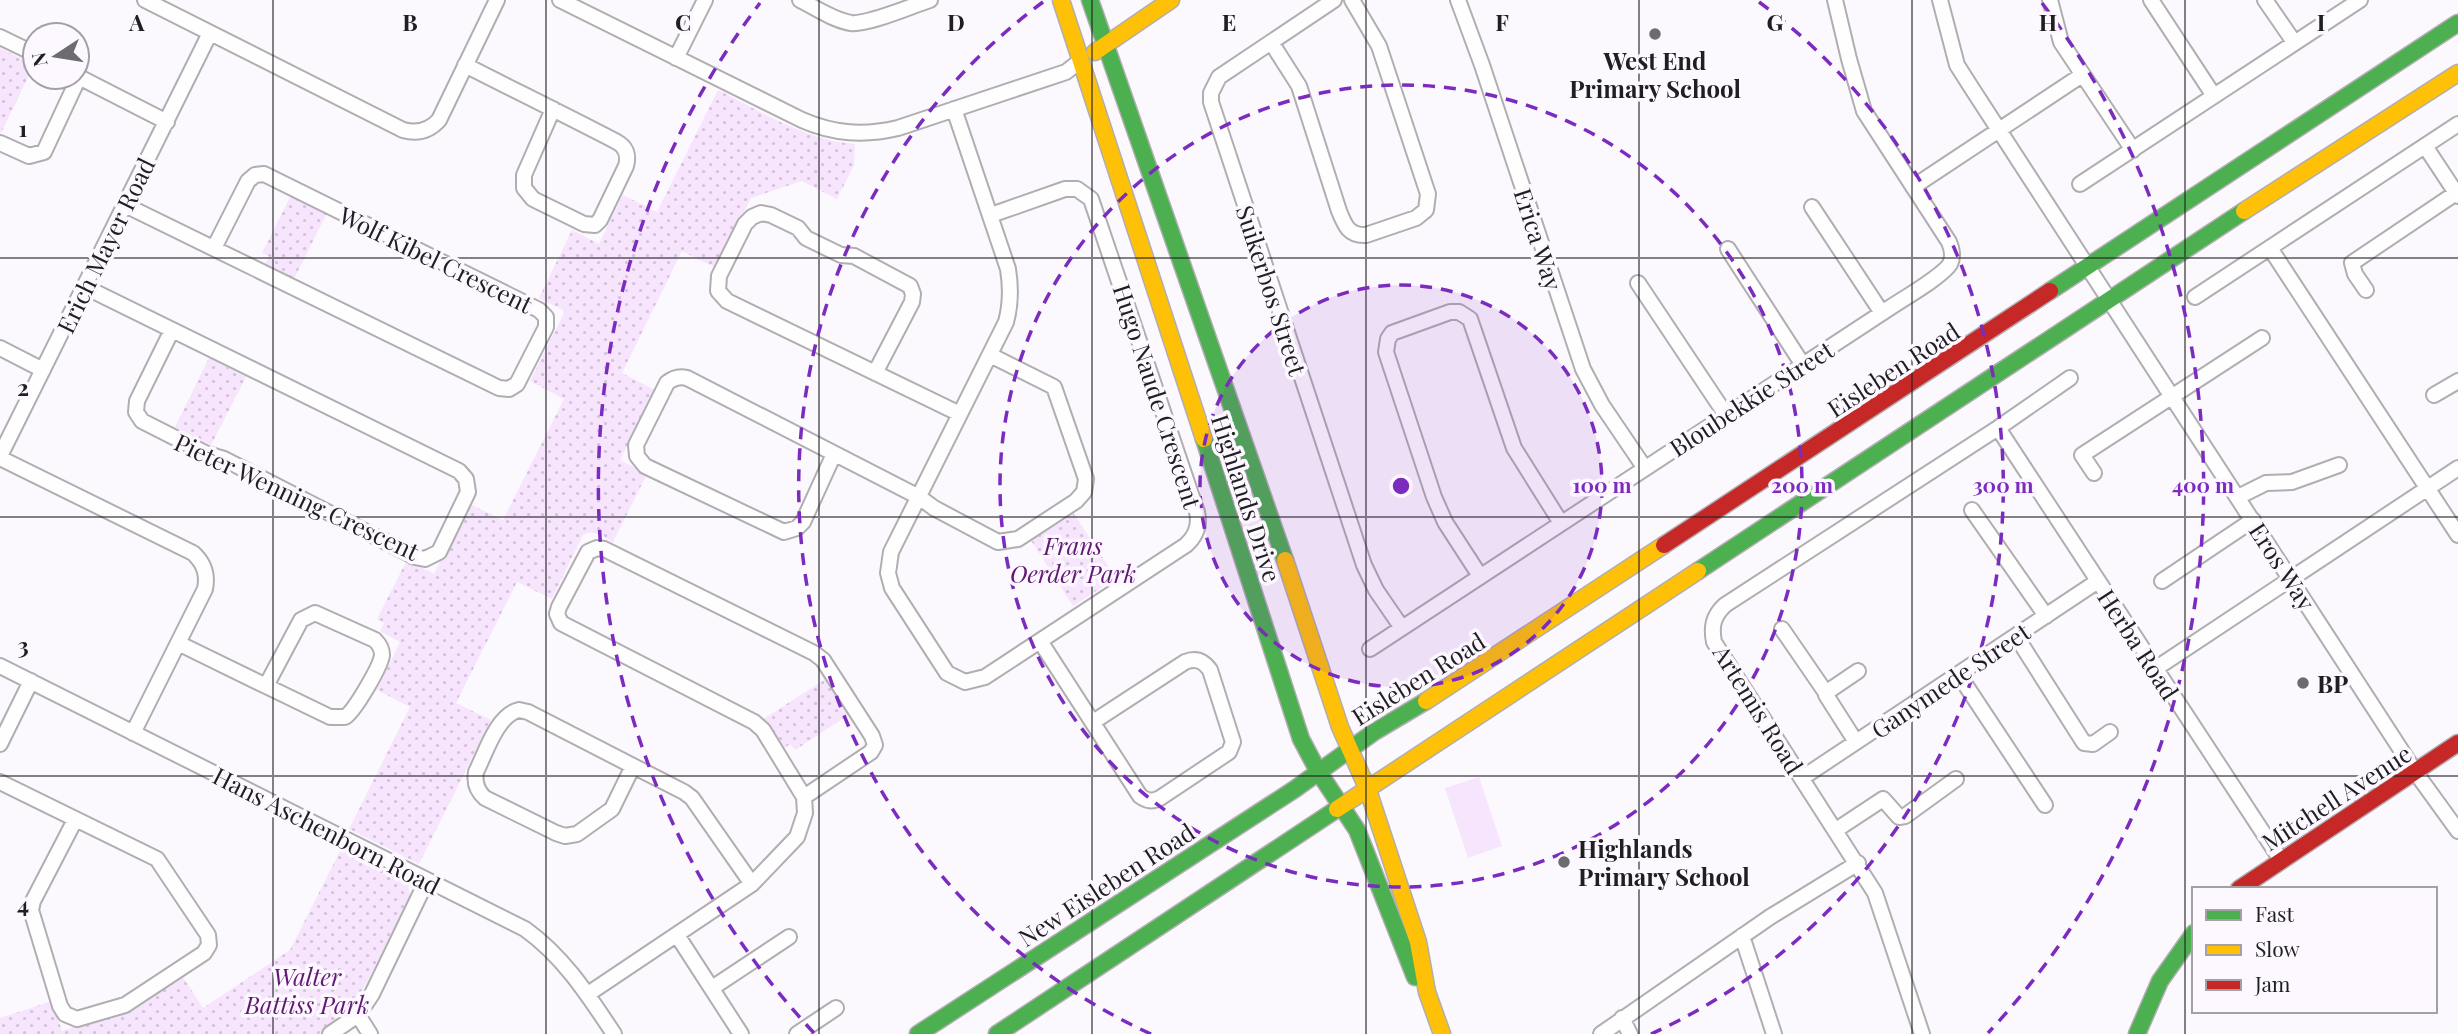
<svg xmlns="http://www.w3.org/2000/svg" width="2458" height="1034" font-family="'Playfair Display',serif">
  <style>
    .grass { fill: #f7e4fd }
    .park { fill: url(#park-dots) }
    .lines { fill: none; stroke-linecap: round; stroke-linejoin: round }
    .street-casing { stroke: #b0aeb1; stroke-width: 18 }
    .fast-casing { stroke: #b0aeb1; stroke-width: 19 }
    .slow-casing { stroke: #b0aeb1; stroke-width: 19 }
    .jam-casing { stroke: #b0aeb1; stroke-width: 19 }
    .street { stroke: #fffeff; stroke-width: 14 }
    .fast { stroke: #4caf50; stroke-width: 16 }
    .slow { stroke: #ffc107; stroke-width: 16 }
    .jam { stroke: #c62828; stroke-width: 16 }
    .grid { fill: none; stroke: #1f1e20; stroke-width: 2; stroke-opacity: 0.55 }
    .ring { fill: none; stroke: #7b2cbf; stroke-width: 3.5; stroke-dasharray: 12 9 }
    .poi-dot { fill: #6c6b6e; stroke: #fdf8ff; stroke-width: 2.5 }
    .labels { text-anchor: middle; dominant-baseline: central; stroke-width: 7; stroke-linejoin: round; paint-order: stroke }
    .poi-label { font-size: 24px; font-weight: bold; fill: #1f1e20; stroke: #fdf8ff; text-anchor: start }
    .street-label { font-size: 24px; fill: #1f1e20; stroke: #fdf8ff }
    .park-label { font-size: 24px; font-style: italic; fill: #611873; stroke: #fdf8ff }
    .grid-label { font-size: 23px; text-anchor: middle; font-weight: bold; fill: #1f1e20; stroke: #fdf8ff; stroke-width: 7; stroke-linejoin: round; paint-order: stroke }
    .centre { fill: #7b2cbf; stroke: #fdf8ff; stroke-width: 3.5 }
    .ring-label { font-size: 21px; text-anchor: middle; font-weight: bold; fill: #7b2cbf; stroke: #fdf8ff; stroke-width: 7; stroke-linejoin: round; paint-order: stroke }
  </style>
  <defs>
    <pattern id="park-dots" width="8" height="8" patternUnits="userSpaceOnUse" patternTransform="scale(1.75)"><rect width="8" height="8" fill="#f7e4fd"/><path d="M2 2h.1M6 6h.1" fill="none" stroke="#d3c3d9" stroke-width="1.8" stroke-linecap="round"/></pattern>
  </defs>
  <rect width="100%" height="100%" fill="#fcf9fe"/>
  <path class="grass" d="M1479,777l23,69 -34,12 -23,-70z"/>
  <path class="park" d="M0,48l34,17 -33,68h-1z
    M718,90c44,22 87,50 137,54l-1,21 -17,34 -35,-18 -51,17 -35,70 -34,-17 -60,122 33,17 -35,70 27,14 -34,68c-9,-5 -20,-14 -30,-7l-31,64 -35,-17 -61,121 35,17 -72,144 -70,-35 61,-122 -33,-17 23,-48 -20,-11 4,-8 -7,-4 30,-59 27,14 36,-70 33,16 61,-121 -34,-18 35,-70 -26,-13 33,-68 27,14 24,-49 34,17z
    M292,193l36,18 -34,68 -29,-15 4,-8 -7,-3z
    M209,358l37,19 -35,68 -36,-18z
    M1072,511l44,67 -43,28 -43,-67z
    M827,678l23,36 -55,36 -5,-6 -8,6 -20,-30z
    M341,849l63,31 4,5 2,10 -42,85 -16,27 -33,27h-319v-16l52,-17 10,30 64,-21 55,-36 22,34 87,-58z"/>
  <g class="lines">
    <defs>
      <path id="street" d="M145,0l258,130c14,4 26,1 36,-10l58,-120
        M560,0l242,120c32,14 62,16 96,8l168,-56 14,-11
        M800,0c16,8 33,20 51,23 17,2 60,-17 79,-23
        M1334,0l-115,77 -8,16v9l153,463 12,25 26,38
        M1458,0l24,65 101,304 19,36 42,62
        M1940,0l17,65 14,22 445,686 42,58
        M2050,0l11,42 72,108
        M2151,0l63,96
        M2265,0l29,42
        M0,37l35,17
        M1271,42l28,44 40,125c6,15 10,25 27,24l50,-17 10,-8 2,-16 -49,-148 -27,-46
        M676,58l29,-58
        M465,65c51,26 102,51 152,77 9,5 12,13 9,24l-26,54 -5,5 -11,-1 -51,-25 -9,-11v-13l29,-66
        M77,76l90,46
        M954,109l54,160c3,19 3,35 -2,53l-115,230 -3,21 4,15 55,85 18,9 20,-5 201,-132c10,-9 14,-20 11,-33l-106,-313 -14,-10h-12l-74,26
        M0,143l29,13 15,-4 35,-75
        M2425,146l33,50
        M2080,184l280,-184
        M1913,187l169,-112
        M125,205l374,183 10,1 8,-5 29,-57v-10l-7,-7 -275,-136 -9,1 -7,6 -34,67
        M1812,207l70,106
        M2270,248l188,287
        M1728,249l75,116
        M1638,283l88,132
        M85,287l374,184 7,8 2,13 -29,60 -14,7 -10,-2 -191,-98 -17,-5 -65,-33 -6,-9 1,-11 35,-71
        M2366,290l-11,-16 -3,-11 104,-70
        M2195,297l263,-173
        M0,348l43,22
        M875,373l37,-71 1,-8 -3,-8 -56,-30 -13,-1 -35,-17 -8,-10 -27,-13 -10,-2 -9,4 -7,7 -26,52 -1,15 9,10 233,113
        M2434,395l24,-14
        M1998,428l283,432
        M834,454l-31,68 -6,6 -13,4 -139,-66 -8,-10 -1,-11 31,-62c6,-5 12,-7 20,-5l232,119 15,11 64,34 20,-3 58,-38 8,-9 2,-13 -32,-92 -64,-32
        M0,456l210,-423
        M0,458l193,95c11,10 15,21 12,36l-72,144
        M2094,473l-12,-18 180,-117
        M2238,497l28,-14 26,-1 47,-17
        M1972,510l74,106
        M1480,576l-35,-54 -11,-25 -48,-145 2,-13 4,-6 58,-21h9l11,7 44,129 47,75
        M2162,581l91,-61
        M315,613l60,27c4,4 7,8 7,15 -1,11 -28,57 -37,62h-15l-64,-31 35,-66z
        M1782,629l44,64
        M2016,636l68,107 9,1 17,-12
        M1040,641l100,155c7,5 12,6 20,2l69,-46 4,-10 -23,-72c-7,-10 -15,-12 -25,-8l-92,60
        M178,643l88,43
        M1370,649l512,-336c15,-11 59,-35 68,-49 4,-8 2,-15 -1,-22l-85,-131 -15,-52 -14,-59
        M0,666l525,263c39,28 63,66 89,105
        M2155,669l303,-201
        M1959,675l86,130
        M519,710l9,2 105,54 -21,43 -35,25 -12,2 -9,-3 -71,-35c-8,-7 -11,-15 -9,-26 10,-20 21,-57 43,-62z
        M1856,742l-30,-47 1,-3 31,-21
        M0,744l31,-63
        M633,766l51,26 8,6 60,86
        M1802,778l296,-197
        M0,782l157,77 51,76 1,10 -5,8 -79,52 -48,14 -12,-5 -5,-8 -29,-96 2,-9 42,-81
        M1836,830l47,-31 16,18 6,-1 51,-37
        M677,935l64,99
        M1742,936l32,98
        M712,988l77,-51
        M588,994l164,-110 45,-47 8,-24 -1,-16 -41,-67 -9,-8 -193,-99 -4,-9 2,-7 29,-55 9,-4 7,1 210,104 9,7 49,76 3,9 -4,7 -67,45
        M358,1015l12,19
        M1622,1018l8,16
        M330,1034l28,-19 14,-21 55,-114
        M797,1034l39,-26
        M1601,1034l169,-117 88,-54
        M1922,1034l-47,-141 -161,-251c-3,-15 -1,-26 11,-37l273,-177 72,-50"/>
      <path id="fast" d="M1090,0l195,560
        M2050,291l408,-268
        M1204,439l97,300 17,32 39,59 58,147
        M1698,571l546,-360
        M918,1034l377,-245 79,-57 52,-31
        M997,1034l340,-225
        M2137,1034l23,-53 34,-48"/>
      <path id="slow" d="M1061,0l143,439
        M1095,52l76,-52
        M2244,211l214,-138
        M1285,560l55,167 28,63 50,152 9,50 15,42
        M1426,701l238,-156
        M1337,809l361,-238"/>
      <path id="jam" d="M1664,545l386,-254
        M2239,889l219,-146"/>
    </defs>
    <use href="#street" class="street-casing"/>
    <use href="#fast" class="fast-casing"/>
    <use href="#slow" class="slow-casing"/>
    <use href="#jam" class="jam-casing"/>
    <use href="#street" class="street"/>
    <use href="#fast" class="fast"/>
    <use href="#slow" class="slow"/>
    <use href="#jam" class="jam"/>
  </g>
  <path class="grid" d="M273,0v1034M546,0v1034M819,0v1034M1092,0v1034M1366,0v1034M1639,0v1034M1912,0v1034M2185,0v1034M0,258h2458M0,517h2458M0,776h2458"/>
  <circle cx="1401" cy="486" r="201" fill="#7b2cbf" fill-opacity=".12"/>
  <g class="ring">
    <circle cx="1401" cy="486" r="201"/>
    <circle cx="1401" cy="486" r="401"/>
    <path d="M1151 1034A602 602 0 0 1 1043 2M1759 2A602 602 0 0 1 1651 1034"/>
    <path d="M814 1033A802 802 0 0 1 760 3M2042 3A802 802 0 0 1 1988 1033"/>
  </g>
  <g class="poi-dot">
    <circle cx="1655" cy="34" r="7"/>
    <circle cx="2303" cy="683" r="7"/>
    <circle cx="1564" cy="862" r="7"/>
  </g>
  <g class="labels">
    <g class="poi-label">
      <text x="1655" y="60" text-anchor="middle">West End<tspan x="1655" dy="28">Primary School</tspan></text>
      <text x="2317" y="683">BP</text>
      <text x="1578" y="848">Highlands<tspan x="1578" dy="28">Primary School</tspan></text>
    </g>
    <g class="street-label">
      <text transform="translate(1539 239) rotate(72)">Erica Way</text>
      <text transform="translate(105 245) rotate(-64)">Erich Mayer Road</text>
      <text transform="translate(436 259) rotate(26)">Wolf Kibel Crescent</text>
      <text transform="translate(1272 290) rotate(72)">Suikerbos Street</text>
      <text transform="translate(1893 369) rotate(-33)">Eisleben Road</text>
      <text transform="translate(1158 396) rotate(72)">Hugo Naude Crescent</text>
      <text transform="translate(1751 398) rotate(-33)">Bloubekkie Street</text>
      <text transform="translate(297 496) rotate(25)">Pieter Wenning Crescent</text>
      <text transform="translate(1247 498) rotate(72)">Highlands Drive</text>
      <text transform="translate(2283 566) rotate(57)">Eros Way</text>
      <text transform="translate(2139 644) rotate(57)">Herba Road</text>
      <text transform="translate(1418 678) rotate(-32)">Eisleben Road</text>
      <text transform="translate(1950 680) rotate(-34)">Ganymede Street</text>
      <text transform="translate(1759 709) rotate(58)">Artemis Road</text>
      <text transform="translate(2336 797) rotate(-33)">Mitchell Avenue</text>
      <text transform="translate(327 830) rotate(27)">Hans Aschenborn Road</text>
      <text transform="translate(1106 884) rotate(-33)">New Eisleben Road</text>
    </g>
    <g class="park-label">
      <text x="1073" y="545">Frans<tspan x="1073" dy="28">Oerder Park</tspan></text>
      <text x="307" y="976">Walter<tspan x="307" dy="28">Battiss Park</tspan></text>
    </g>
  </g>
  <g class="grid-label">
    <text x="137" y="31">A</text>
    <text x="410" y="31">B</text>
    <text x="683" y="31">C</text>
    <text x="956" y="31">D</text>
    <text x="1229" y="31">E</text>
    <text x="1502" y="31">F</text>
    <text x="1775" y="31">G</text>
    <text x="2048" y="31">H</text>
    <text x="2321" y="31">I</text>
    <text x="23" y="137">1</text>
    <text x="23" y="396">2</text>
    <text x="23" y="654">3</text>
    <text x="23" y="913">4</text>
  </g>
  <circle cx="1401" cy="486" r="10" class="centre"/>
  <g class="ring-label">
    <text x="1602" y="493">100 m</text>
    <text x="1802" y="493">200 m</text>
    <text x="2003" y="493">300 m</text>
    <text x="2203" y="493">400 m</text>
  </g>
  <rect x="2192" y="887" width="245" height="126" fill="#fdf8ff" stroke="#a4a1a6" stroke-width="2"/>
  <rect x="2206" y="910" width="35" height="10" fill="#4caf50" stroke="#a4a1a6" stroke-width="2"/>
  <text x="2255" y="922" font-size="21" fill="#1f1e20">Fast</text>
  <rect x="2206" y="945" width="35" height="10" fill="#ffc107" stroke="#a4a1a6" stroke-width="2"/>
  <text x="2255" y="957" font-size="21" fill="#1f1e20">Slow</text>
  <rect x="2206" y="980" width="35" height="10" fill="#c62828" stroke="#a4a1a6" stroke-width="2"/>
  <text x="2255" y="992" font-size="21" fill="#1f1e20">Jam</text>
  <g transform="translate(56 56) rotate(258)"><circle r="33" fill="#fdf8ff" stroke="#a4a1a6" stroke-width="2"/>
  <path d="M0-5L12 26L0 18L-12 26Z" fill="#6c6b6e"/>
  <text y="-10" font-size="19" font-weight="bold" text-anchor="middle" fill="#1f1e20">N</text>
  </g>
</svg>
